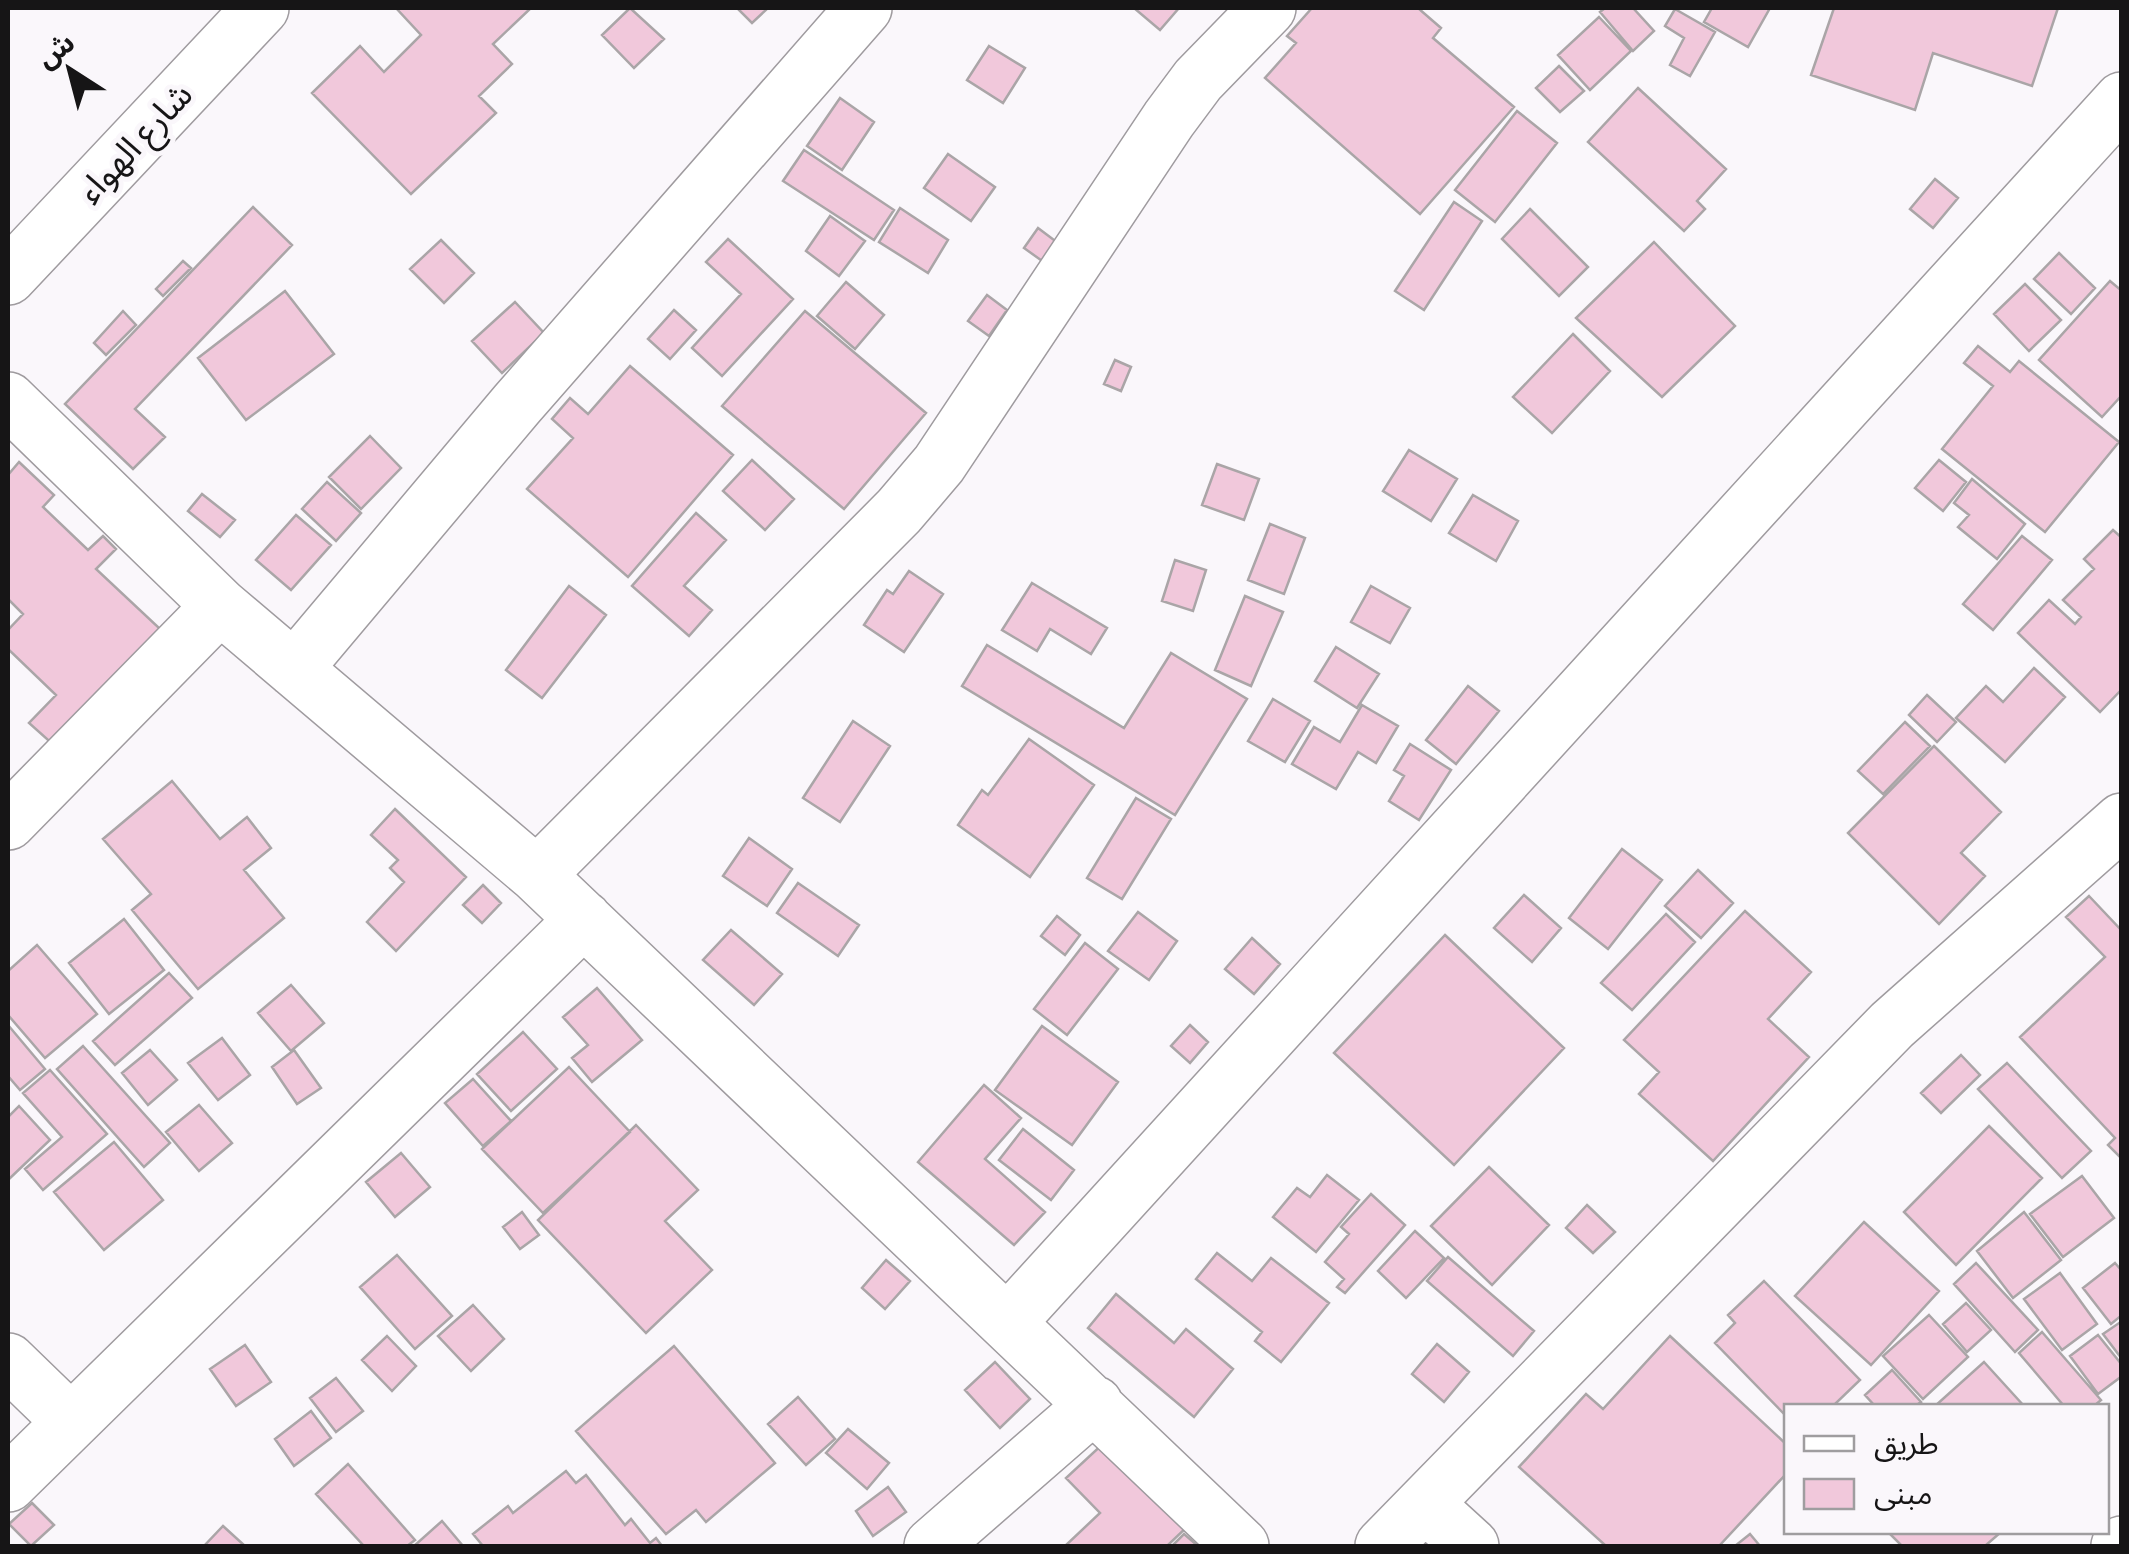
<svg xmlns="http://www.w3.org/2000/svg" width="2129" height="1554" font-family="Manrope,'Noto Sans Arabic',sans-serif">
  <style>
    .building { fill: #f1c8db; stroke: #aaa5a7; stroke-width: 2.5 }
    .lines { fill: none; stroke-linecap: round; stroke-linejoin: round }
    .minor-casing { stroke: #9f9b9f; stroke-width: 58 }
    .tertiary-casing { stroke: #9f9b9f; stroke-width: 58 }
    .minor { stroke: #fff; stroke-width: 55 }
    .tertiary { stroke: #fff; stroke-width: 55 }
    .labels { text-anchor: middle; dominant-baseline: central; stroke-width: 10; stroke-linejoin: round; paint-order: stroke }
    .street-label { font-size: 35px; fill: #161516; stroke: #faf7fb }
  </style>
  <rect width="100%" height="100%" fill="#faf7fb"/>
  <path class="building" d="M396,8h135l-38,36 19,20 -33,32 17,17 -85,81 -99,-101 48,-47 24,26 37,-37z
    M630,8l34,31 -30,29 -32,-33z
    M737,8h31l-16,15z
    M1134,8h45l-19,22z
    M1312,8h106l23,20 -8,10 81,69 -94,107 -155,-136 31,-35 -9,-7z
    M1605,8h28l21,23 -21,20 -33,-39z
    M1712,8h58l-22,39 -44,-25z
    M1834,8h224l-26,78 -99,-33 -18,57 -104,-35z
    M1675,9l40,23 -25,44 -20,-11 14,-27 -19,-12z
    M1599,17l32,34 -41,39 -32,-35z
    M989,46l36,22 -22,35 -36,-23z
    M1559,66l25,25 -24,21 -24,-24z
    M1638,88l88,81 -29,32 8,8 -21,22 -96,-89z
    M840,98l34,24 -32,48 -35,-24z
    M1517,111l40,32 -62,79 -40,-32z
    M804,150l90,60 -20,30 -91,-59z
    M948,154l47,33 -24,34 -47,-33z
    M1935,179l23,19 -25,30 -23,-19z
    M1454,202l28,19 -58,89 -29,-19z
    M253,207l39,38 -157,164 30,28 -32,32 -68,-65z
    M900,208l48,32 -20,33 -49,-31z
    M1530,209l58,58 -29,29 -57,-57z
    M830,216l35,25 -26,35 -33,-25z
    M1038,228l20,15 -13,20 -21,-15z
    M728,239l65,60 -71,77 -30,-28 49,-54 -35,-32z
    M441,240l33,33 -30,30 -34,-34z
    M1654,242l81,84 -73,71 -86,-79z
    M2059,253l36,35 -24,26 -37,-35z
    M183,261l8,7 -28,28 -7,-7z
    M2110,281l12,10v104l-20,22 -63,-57z
    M846,282l38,33 -29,34 -38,-33z
    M2025,284l36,36 -32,31 -35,-37z
    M285,291l49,63 -88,66 -48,-62z
    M987,295l20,15 -18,26 -21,-15z
    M515,302l29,31 -42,40 -30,-32z
    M674,310l22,20 -26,29 -22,-20z
    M123,311l13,14 -30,30 -12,-12z
    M805,311l121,102 -82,96 -122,-103z
    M1573,334l37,37 -58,62 -39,-36z
    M1978,346l32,26 9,-11 100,81 -74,90 -103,-83 51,-63 -29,-23z
    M1115,360l16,7 -10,24 -17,-7z
    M630,366l103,89 -105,122 -101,-88 46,-51 -21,-19 18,-21 18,16z
    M370,436l31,32 -40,41 -32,-32z
    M1409,450l48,29 -26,42 -48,-30z
    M752,460l42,39 -29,31 -42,-39z
    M1939,460l27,22 -23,29 -28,-23z
    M19,462l35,33 -11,12 45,43 15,-14 13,13 -20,20 78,73 -108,114 -37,-33 27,-28 -48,-46v-19l15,-16 -15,-15v-124z
    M1217,464l42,15 -15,41 -42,-15z
    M1972,479l53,45 -28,35 -39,-32 11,-12 -15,-12z
    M327,482l34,31 -25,28 -34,-32z
    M202,494l33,26 -15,17 -32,-26z
    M1473,495l45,26 -22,40 -47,-28z
    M696,513l30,27 -42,46 28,24 -23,26 -57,-50z
    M296,515l35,30 -40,45 -35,-30z
    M1270,524l35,14 -21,56 -36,-14z
    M2113,530l9,8v151l-22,23 -82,-79 31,-33 26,24 6,-7 -18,-17 31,-31 -10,-10z
    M2022,536l30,24 -59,70 -30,-26z
    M1175,560l31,10 -13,41 -31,-10z
    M909,571l34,23 -39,58 -40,-27 23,-35 6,4z
    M1032,583l75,45 -16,26 -41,-25 -13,22 -35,-21z
    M569,586l37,29 -64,83 -36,-28z
    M1371,586l39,22 -20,35 -39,-21z
    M1245,596l38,16 -32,74 -36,-16z
    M987,645l137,83 47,-75 76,46 -72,116 -213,-129z
    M1336,647l43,27 -22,34 -42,-27z
    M2034,668l31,29 -60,65 -49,-44 30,-32 17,16z
    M1468,686l31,25 -43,53 -30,-24z
    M1927,695l29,27 -19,20 -28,-27z
    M1273,699l37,22 -25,41 -37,-21z
    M1362,705l36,21 -22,37 -18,-11 -22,37 -44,-25 22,-37 26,15z
    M853,721l37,25 -50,76 -37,-24z
    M1905,722l25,24 -47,48 -25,-23z
    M1029,739l65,46 -64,92 -72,-52 24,-35 6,5z
    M1410,744l41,26 -32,50 -30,-19 15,-25 -10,-6z
    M1934,746l67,66 -40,41 24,23 -46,48 -91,-91z
    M172,781l48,58 27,-22 24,31 -27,22 40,48 -86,71 -66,-79 19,-16 -48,-55z
    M1136,798l35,21 -49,80 -35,-21z
    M395,809l71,68 -70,74 -29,-29 37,-40 -14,-14 8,-8 -27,-25z
    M749,838l43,31 -25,37 -44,-30z
    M1622,849l40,31 -54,69 -39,-31z
    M1698,870l35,33 -32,35 -36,-32z
    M798,883l61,42 -21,31 -61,-43z
    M483,885l18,18 -19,20 -19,-18z
    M1524,895l37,33 -29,34 -38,-34z
    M2089,896l33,35v228l-14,-14 7,-7 -95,-101 85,-80 -39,-40z
    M1745,911l66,61 -43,47 41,38 -96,104 -74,-67 20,-22 -35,-32z
    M1138,912l39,29 -28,39 -41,-29z
    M1666,914l29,28 -63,68 -31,-27z
    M1057,916l23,19 -15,20 -24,-19z
    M124,919l40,51 -55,44 -40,-51z
    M731,930l51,44 -28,31 -51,-45z
    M1445,935l119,113 -110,117 -120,-112z
    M1252,938l28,26 -26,30 -29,-25z
    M1085,943l33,26 -51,66 -33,-26z
    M37,945l60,69 -52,44 -37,-43v-44z
    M169,973l23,25 -77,67 -22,-24z
    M291,985l33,38 -33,28 -33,-38z
    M597,988l45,52 -50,42 -20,-24 16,-13 -25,-28z
    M8,1025l37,44 -25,21 -12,-14z
    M1190,1025l18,17 -18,21 -19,-17z
    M1042,1026l76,56 -46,63 -77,-55z
    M523,1032l34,37 -46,42 -34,-37z
    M222,1038l28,37 -32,25 -30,-37z
    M83,1046l87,97 -26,24 -87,-98z
    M150,1050l27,30 -29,25 -26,-32z
    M294,1050l27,38 -24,16 -25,-37z
    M1961,1055l19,20 -39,38 -20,-20z
    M2007,1063l84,88 -29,27 -84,-89z
    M569,1067l61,65 -87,81 -61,-64z
    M50,1070l57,64 -64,56 -18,-21 37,-32 -39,-44z
    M473,1079l38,42 -28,25 -38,-43z
    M984,1085l37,33 -36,41 60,53 -31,33 -96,-83z
    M199,1105l33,38 -33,28 -33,-39z
    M19,1106l31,34 -42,40v-63z
    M636,1125l62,65 -33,31 47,49 -66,63 -108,-113z
    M1989,1126l53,52 -86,87 -52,-53z
    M1023,1129l51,41 -23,30 -52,-40z
    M114,1142l49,58 -59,50 -50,-58z
    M401,1153l29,34 -35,30 -29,-35z
    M1489,1167l60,58 -57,60 -61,-59z
    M1327,1175l32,25 -43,52 -43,-35 24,-29 13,9z
    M2082,1176l32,42 -51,39 -33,-43z
    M1371,1194l34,31 -60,68 -8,-6 7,-8 -19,-17 24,-28 -8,-7z
    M1587,1205l28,27 -22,21 -27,-25z
    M522,1212l17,23 -19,14 -17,-22z
    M2024,1212l37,48 -48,38 -36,-47z
    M1864,1222l75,69 -68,74 -76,-69z
    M1415,1231l29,27 -38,40 -28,-27z
    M1217,1253l35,28 19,-23 58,45 -48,59 -26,-21 7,-9 -66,-53z
    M397,1255l55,61 -37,33 -55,-62z
    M1448,1257l86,74 -21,25 -86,-75z
    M886,1260l24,21 -25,28 -23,-21z
    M1976,1263l62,67 -23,22 -61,-68z
    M2115,1263l7,8v44l-11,9 -28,-36z
    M2060,1273l37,51 -35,26 -38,-51z
    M1764,1281l96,99 -27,26h-47v10l-71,-73 20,-20 -7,-8z
    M1116,1294l58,49 12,-14 47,40 -39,48 -106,-89z
    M1966,1303l25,27 -24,22 -24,-28z
    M473,1305l31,34 -33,32 -33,-35z
    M1929,1315l39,42 -45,42 -40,-43z
    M2122,1321v38l-19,-25z
    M2042,1332l59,68 -7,6h-30l-45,-53z
    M2098,1335l24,30v11l-24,18 -28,-38z
    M387,1336l29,30 -24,25 -30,-31z
    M1670,1336l116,108v30l-67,72h-113l-87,-79 67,-73 17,15z
    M1437,1344l32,28 -25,30 -32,-28z
    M245,1345l26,37 -35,24 -26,-37z
    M674,1346l101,117 -69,59 -10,-12 -30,24 -90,-103z
    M995,1362l35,37 -30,29 -35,-38z
    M1984,1362l40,44h-89z
    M1892,1370l29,32 -6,4h-40l-10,-11z
    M336,1378l27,33 -27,21 -26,-34z
    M798,1397l37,42 -29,26 -38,-41z
    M311,1411l20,27 -37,28 -19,-27z
    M848,1429l41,34 -22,26 -41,-36z
    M1107,1440l81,86 -21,20h-102l35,-33 -34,-35z
    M348,1464l67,76 -8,6h-43l-48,-52z
    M566,1471l10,12 10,-8 39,50 6,-6 19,24 6,-5 6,8h-179l-10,-12 35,-28 5,7z
    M888,1487l18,25 -33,24 -17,-25z
    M32,1503l22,22 -23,21 -22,-22z
    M442,1521l21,25h-49z
    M223,1526l22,20h-41z
    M1888,1532h113l-16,14h-83z
    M1184,1534l14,12h-26z
    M1750,1534l10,12h-25z"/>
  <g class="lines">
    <defs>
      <path id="minor" d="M8,400l212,206 317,269 704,671
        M294,669l223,-265 347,-396
        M8,822l212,-216
        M537,875l362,-364 40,-47 230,-345 29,-39 70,-72
        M1009,1321l1113,-1221
        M8,1361l63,61
        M8,1484l576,-565
        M1425,1504l46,42
        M932,1546l163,-142
        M1383,1546l509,-521 230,-204
        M2119,1546l3,-2"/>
      <path id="tertiary" d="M8,277l253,-269"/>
    </defs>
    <use href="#minor" class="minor-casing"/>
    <use href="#tertiary" class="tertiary-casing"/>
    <use href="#minor" class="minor"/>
    <use href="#tertiary" class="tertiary"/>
  </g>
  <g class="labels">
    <g class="street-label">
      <text transform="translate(134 142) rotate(-47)">شارع الهواء</text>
    </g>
  </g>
  <rect width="2129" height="1554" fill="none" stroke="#161516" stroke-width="20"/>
  <rect x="1784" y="1404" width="325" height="130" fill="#faf7fb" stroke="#9f9d9f" stroke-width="2.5"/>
  <rect x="1804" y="1436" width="50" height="15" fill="#ffffff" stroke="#9f9d9f" stroke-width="2.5"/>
  <text x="1874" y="1454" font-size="30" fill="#161516">طريق</text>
  <rect x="1804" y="1479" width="50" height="30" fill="#f1c8db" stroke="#9f9d9f" stroke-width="2.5"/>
  <text x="1874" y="1504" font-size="30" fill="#161516">مبنى</text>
  <g transform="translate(70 70) rotate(324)" stroke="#faf7fb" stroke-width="8" paint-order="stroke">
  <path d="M0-8L18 38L0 25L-18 38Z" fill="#161516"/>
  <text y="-15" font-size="28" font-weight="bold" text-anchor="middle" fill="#161516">ش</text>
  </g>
</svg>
